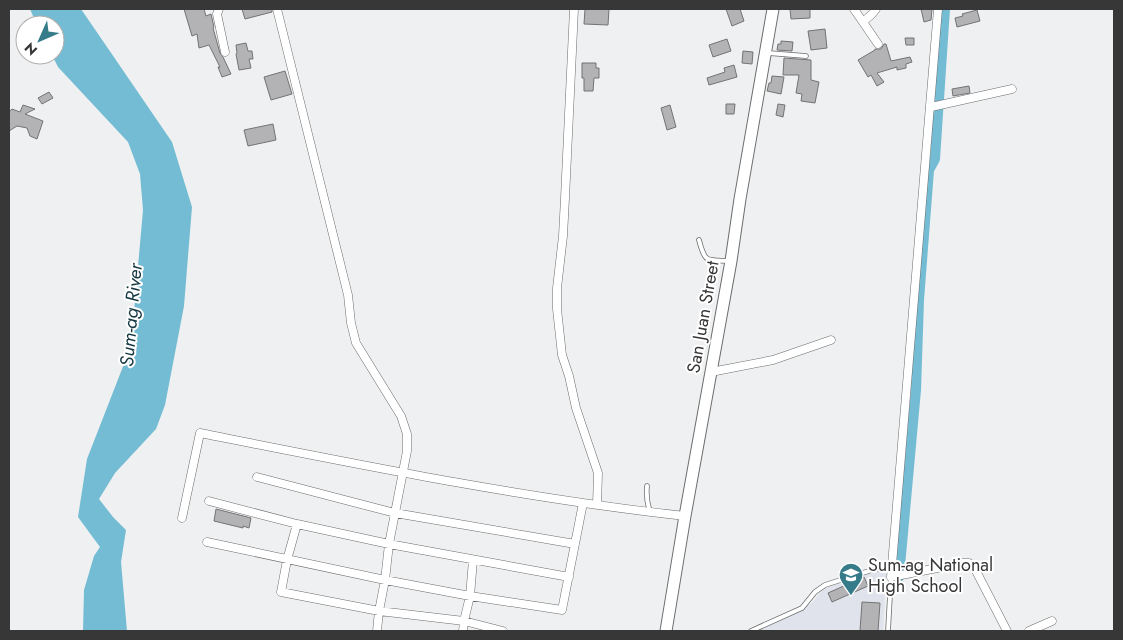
<svg xmlns="http://www.w3.org/2000/svg" width="1123" height="640" font-family="Jost,sans-serif">
  <style>
    .built { fill: #e0e3eb }
    .water { fill: #73bcd3 }
    .lines { fill: none; stroke-linecap: round; stroke-linejoin: round }
    .canal { stroke: #73bcd3; stroke-width: 10 }
    .building { fill: #b3b3b5; stroke: #727374 }
    .service-casing { stroke: #6b6c6d; stroke-width: 5.5 }
    .minor-casing { stroke: #6b6c6d; stroke-width: 9 }
    .secondary-casing { stroke: #6b6c6d; stroke-width: 13 }
    .service { stroke: #fff; stroke-width: 4 }
    .minor { stroke: #fff; stroke-width: 8 }
    .secondary { stroke: #fff; stroke-width: 11 }
    .labels { text-anchor: middle; dominant-baseline: central; stroke-width: 4; stroke-linejoin: round; paint-order: stroke }
    .street-label { font-size: 18px; fill: #373737; stroke: #fff }
    .poi-label { font-size: 18px; fill: #373737; stroke: #fff; text-anchor: start }
    .water-label { font-size: 19px; font-style: italic; fill: #153842; stroke: #fff }
  </style>
  <rect width="100%" height="100%" fill="#eff0f1"/>
  <path class="built" d="M887,564l-4,67h-132l61,-28 11,-14z"/>
  <path class="water" d="M30,9h51l91,133 20,65 -8,99 -19,99 -9,24 -41,44 -16,26 14,18 13,13 -5,32 6,69h-44l1,-41 10,-34 6,-9 -22,-30 9,-58 44,-113 12,-136 -3,-36 -12,-32 -70,-75 -6,-12h3v-30h-18z"/>
  <g class="lines">
    <path class="canal" d="M899,577l17,-187 3,-90 10,-130 6,-11 10,-150"/>
  </g>
  <path class="building" d="M184,9h20l2,7 5,-2 3,13 -1,1 7,25 3,4 8,17 -9,3 -4,-10h2l-11,-22 -10,3 -2,-14 -5,2z
    M242,9h30v3l-27,7z
    M585,9h24l-1,16 -24,-1z
    M726,9h14l4,12 -12,5z
    M790,9h20v9l-19,1z
    M921,9h11l-1,11 -7,2z
    M977,10l3,11 -23,6 -2,-9 8,-2 -1,-2z
    M825,29l2,19 -16,2 -3,-19z
    M905,38h9v7h-8z
    M727,39l4,12 -18,6 -4,-12z
    M781,41l12,1 -1,9 -15,-1 1,-6h3z
    M246,43l2,8h4l1,8h-4l2,9 -12,2 -3,-16 1,-1 -1,-8z
    M884,44h2l5,17 19,-4 2,5 -6,2v4l-9,2v-3l-20,6 7,9 -7,4 -6,-11 -3,2 -10,-17 17,-10v-1h6z
    M743,51l10,1 -1,12 -10,-1z
    M784,58l27,2v20l8,2 -4,21 -14,-2 1,-7 -6,-1 3,-18h-16z
    M582,63h14v5h3v10h-5l-1,13h-9v-13h-2z
    M734,65l3,12 -28,8 -2,-7 18,-6 -1,-4z
    M285,71l7,23 -21,6 -7,-23z
    M772,76l12,1 -3,17 -14,-3 2,-8h2z
    M969,86l1,7 -17,3 -1,-7z
    M49,92l4,6 -11,6 -4,-6z
    M726,104h9l-1,10h-8z
    M778,104l7,1 -2,12 -7,-2z
    M23,105l12,4 -10,5 18,7 -6,18 -7,-3 -3,-8 -10,-2 -8,5v-19l3,-3 8,3z
    M670,105l6,22 -9,3 -6,-22z
    M273,124l3,16 -28,6 -4,-16z
    M216,509l35,9 -2,10 -6,-2v2l-29,-7z
    M864,577l4,9 -36,16 -4,-9z
    M862,602l18,1 -2,28h-18z"/>
  <g class="lines">
    <defs>
      <path id="service" d="M768,53l38,3
        M699,240c6,23 7,20 30,21
        M647,486c-1,10 0,17 3,26
        M751,631l51,-23 13,-16 10,-7 50,-16 17,-2
        M888,631l3,-54"/>
      <path id="minor" d="M219,9l-2,5 8,38
        M277,9l71,286 3,28 5,20 45,73 6,18v17l-18,93 -4,36 -6,31 -2,20
        M574,9l-9,189 -2,38 -6,52v21l5,46 7,21 7,32 22,65 -1,32
        M854,9l24,35
        M938,9l-47,568 72,-14h6l6,6 32,62
        M863,22l9,-8 4,-5
        M931,107l81,-18
        M711,372l62,-12 58,-20
        M257,477l138,36 180,31
        M209,501l88,23 92,20 180,33
        M182,518l18,-85c161,32 322,65 485,83
        M297,524l-10,36 -6,32 98,19 85,10 39,10
        M207,542l178,38 85,16 92,14 21,-107
        M463,631l1,-10 6,-25 3,-36
        M1029,631l23,-10"/>
      <path id="secondary" d="M666,631l19,-115 46,-255 9,-62 33,-190"/>
    </defs>
    <use href="#service" class="service-casing"/>
    <use href="#minor" class="minor-casing"/>
    <use href="#secondary" class="secondary-casing"/>
    <use href="#service" class="service"/>
    <use href="#minor" class="minor"/>
    <use href="#secondary" class="secondary"/>
  </g>
  <defs>
    <symbol id="school-pin" viewBox="-11 -11 22 30"><path d="M0 17L-7.5 6A9.5 9.5 0 1 1 7.5 6Z" fill="#367b89" stroke="#fff"/><path d="M0-5L7-2L0 1L-7-2ZM-4 1L0 2.5L4 1V4Q0 6-4 4Z" fill="#fff"/></symbol>
  </defs>
  <g fill-rule="evenodd">
    <use href="#school-pin" x="837" y="561" width="28" height="38"/>
  </g>
  <g class="labels">
    <g class="street-label">
      <text transform="translate(703 317) rotate(-80)">San Juan Street</text>
    </g>
    <g class="poi-label">
      <text x="868" y="565">Sum-ag National<tspan x="868" dy="21">High School</tspan></text>
    </g>
    <g class="water-label">
      <text transform="translate(131 315) rotate(-85)">Sum-ag River</text>
    </g>
  </g>
  <rect width="1123" height="640" fill="none" stroke="#373737" stroke-width="20"/>
  <g transform="translate(40 40) rotate(225)"><circle r="24" fill="#ffffff" stroke="#afafaf"/>
  <path d="M0-4L9 19L0 12L-9 19Z" fill="#367b89"/>
  <text y="-8" font-size="14" font-weight="bold" text-anchor="middle" fill="#373737">N</text>
  </g>
</svg>
